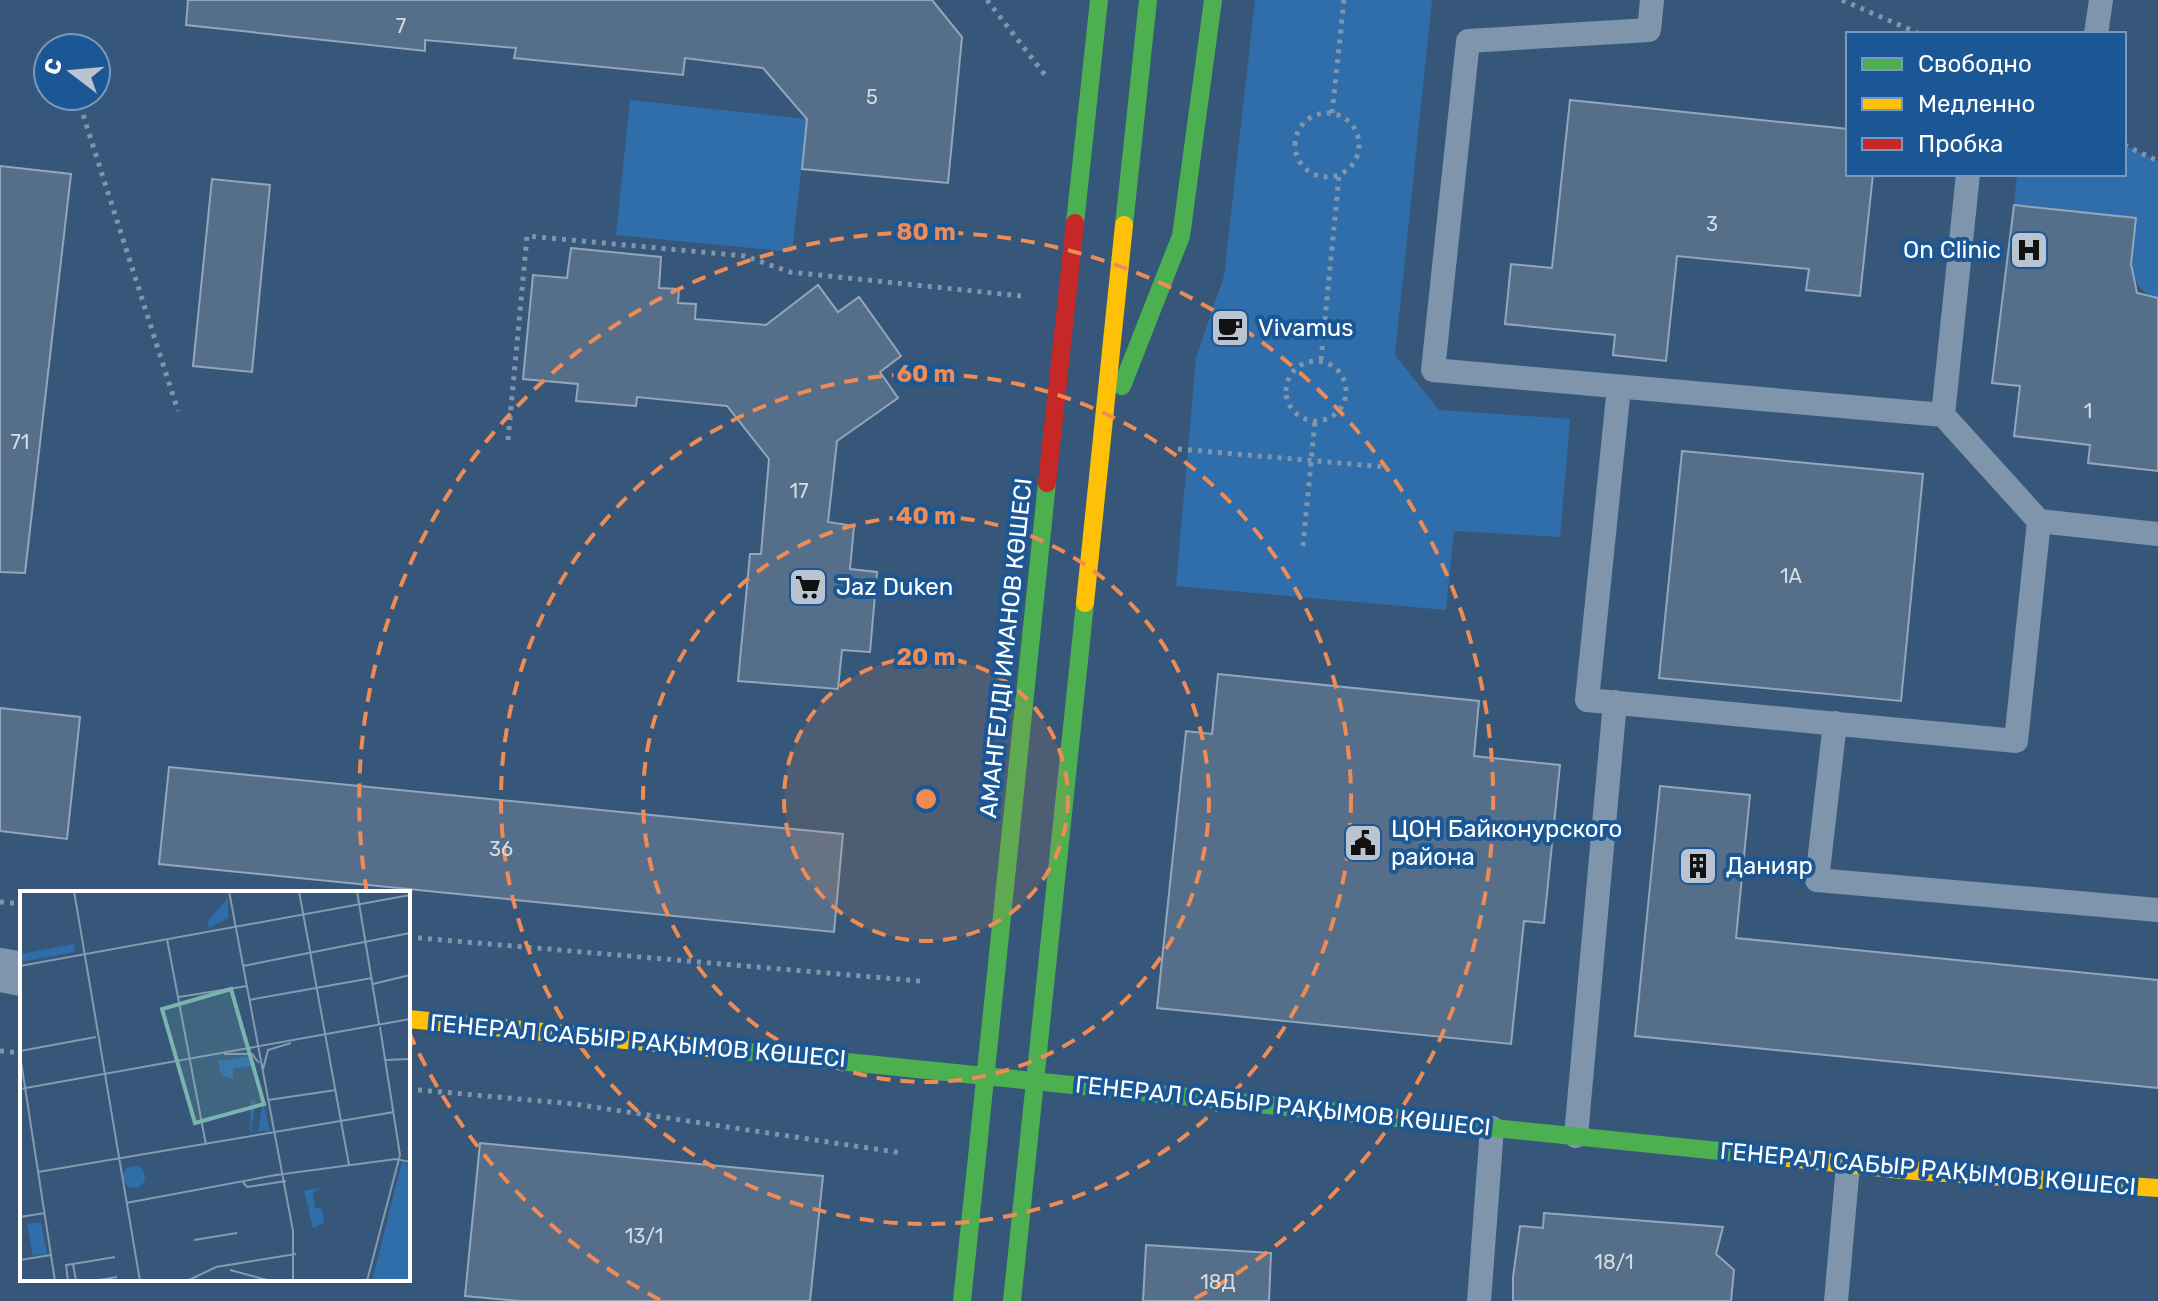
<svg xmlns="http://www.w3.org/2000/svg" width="2158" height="1301" font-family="Rubik,sans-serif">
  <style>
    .green { fill: #2f6eaa }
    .building { fill: #556f8a; stroke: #94a6b9; stroke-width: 2 }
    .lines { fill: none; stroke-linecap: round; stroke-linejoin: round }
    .path { stroke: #7f95ab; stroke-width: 5; stroke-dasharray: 4 6; stroke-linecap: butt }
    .lane { stroke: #7f95ab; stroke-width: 24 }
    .street { stroke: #7f95ab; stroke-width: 44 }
    .fast { stroke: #4caf50; stroke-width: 18 }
    .slow { stroke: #ffc107; stroke-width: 18 }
    .jam { stroke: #c62828; stroke-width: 18 }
    .ring { fill: none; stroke: #ef8b55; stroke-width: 4; stroke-dasharray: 14 10 }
    .labels { text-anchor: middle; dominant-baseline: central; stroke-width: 8; stroke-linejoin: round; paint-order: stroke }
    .number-label { font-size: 20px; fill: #d4dbe2 }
    .poi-label { font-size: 24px; fill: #fff; stroke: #1b5794; text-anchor: start }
    .street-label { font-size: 24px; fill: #fff; stroke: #1b5794 }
    .inset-road { fill: none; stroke: #869aaf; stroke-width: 2 }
    .view { fill: #7bb4af; fill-opacity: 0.15; stroke: #7bb4af; stroke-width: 4 }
    .inset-edge { fill: none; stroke: #fff; stroke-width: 4 }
    .centre { fill: #ef8b55; stroke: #1b5794; stroke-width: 4 }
    .ring-label { font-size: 24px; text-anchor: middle; font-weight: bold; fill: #ef8b55; stroke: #1b5794; stroke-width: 8; stroke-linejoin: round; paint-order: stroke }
  </style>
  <rect width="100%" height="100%" fill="#365779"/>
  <path class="green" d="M1255,0h177l-37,355 44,55 131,9 -10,118 -106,-6 -8,79 -270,-24 20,-228 28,-82z
    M630,100l177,19 -15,133 -176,-17z
    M2124,145l34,16v137c-36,-9 -25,-52 -22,-80l-122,-13 3,-31h107z"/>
  <path class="building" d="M188,0h744l30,37 -14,146 -146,-14 5,-50 -44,-51 -78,-10 -2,17 -169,-17 2,-10 -91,-8v11l-239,-26z
    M1570,100l278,29v45h25l-13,122 -54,-6 3,-21 -132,-13 -11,105 -53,-6 2,-20 -110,-11 6,-60 41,4z
    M0,166l71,8 -46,399 -25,-1z
    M212,179l58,6 -18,187 -59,-6z
    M2014,205l122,13 -5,46 6,29 21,5v173l-70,-8 2,-18 -76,-9 6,-50 -28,-3z
    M571,248l90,9 -2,31 20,1 -1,14 18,1 -1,15 71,6 52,-40 20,27 21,-15 42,59 -21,16 18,26 -61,43 -9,81 26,4 -4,43 27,3 -7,80 -28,-2 -4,39 -100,-8 12,-127h11l8,-95 -42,-53 -90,-9 -1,9 -60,-5 2,-17 -55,-5 10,-104 34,3z
    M1682,451l241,23 -22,227 -242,-23z
    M1218,674l261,27 -5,55 86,9 -16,158 -20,-2 -13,123 -354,-36 29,-277 26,3z
    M0,708l80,9 -13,122 -67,-8z
    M169,767l674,67 -9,98 -675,-68z
    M1660,786l90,9 -14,143 422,42v108l-523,-52z
    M480,1143l343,33 -13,125h-291l-54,-5z
    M1544,1213l179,14 -7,27 18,16 -3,31h-218v-24l7,-51 23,2z
    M1146,1245l125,8 -2,48h-126z"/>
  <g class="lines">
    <path class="path" d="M987,0l58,75
      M1842,0l78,34
      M77,96l101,315
      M1295 145a32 32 0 1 1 64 0a32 32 0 1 1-64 0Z
      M1332,113l12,-113
      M2124,145l34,16
      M1321,360l18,-184
      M1286 391a30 30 0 1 1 60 0a30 30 0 1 1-60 0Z
      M508,440l19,-204 218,20 45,16 231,24
      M1178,449l208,18
      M1303,546l12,-125
      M0,902l22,2
      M408,937l512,44
      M0,1051l22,2
      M408,1089l166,15 328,49"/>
    <path class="lane" d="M2096,34l5,-34
      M1619,387l-32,313 429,41 23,-220 -96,-106 -510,-45 35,-329 181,-11 3,-30
      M1943,415l25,-241
      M2039,521l119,13
      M1835,723l-18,157 341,30
      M1576,1136l39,-434
      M1479,1301l13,-173
      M1836,1301l12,-136"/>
    <path class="street" d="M0,970l22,4"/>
    <path class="fast" d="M1075,223l24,-223
      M1124,225l24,-225
      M1122,386l59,-150 32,-236
      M740,1051l1028,105
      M962,1301l85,-818
      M1012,1301l73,-698"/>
    <path class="slow" d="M1085,603l39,-378
      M408,1019l332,32
      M1768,1156l134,14 256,18"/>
    <path class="jam" d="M1047,483l28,-260"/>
  </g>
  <circle cx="926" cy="799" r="142" fill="#ef8b55" fill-opacity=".12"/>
  <g class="ring">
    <circle cx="926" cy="799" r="142"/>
    <circle cx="926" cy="799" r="283"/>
    <circle cx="926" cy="799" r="425"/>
    <path d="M660 1300A567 567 0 0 1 408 1030M367 893A567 567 0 1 1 1192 1300"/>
  </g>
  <defs>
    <symbol id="hospital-square" viewBox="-11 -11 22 22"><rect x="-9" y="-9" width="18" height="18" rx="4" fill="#b9c4d0" stroke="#1b5794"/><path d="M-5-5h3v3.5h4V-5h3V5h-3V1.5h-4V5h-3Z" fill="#111"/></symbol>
    <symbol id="cafe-square" viewBox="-11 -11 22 22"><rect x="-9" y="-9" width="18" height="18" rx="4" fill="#b9c4d0" stroke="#1b5794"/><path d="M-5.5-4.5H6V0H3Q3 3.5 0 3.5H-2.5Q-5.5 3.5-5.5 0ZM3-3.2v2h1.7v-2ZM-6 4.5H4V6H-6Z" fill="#111"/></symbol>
    <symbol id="supermarket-square" viewBox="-11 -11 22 22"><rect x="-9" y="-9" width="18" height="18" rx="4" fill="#b9c4d0" stroke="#1b5794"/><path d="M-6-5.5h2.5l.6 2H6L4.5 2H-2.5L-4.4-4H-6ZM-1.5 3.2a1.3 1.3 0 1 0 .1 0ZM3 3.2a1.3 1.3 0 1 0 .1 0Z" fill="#111"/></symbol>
    <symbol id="civic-square" viewBox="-11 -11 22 22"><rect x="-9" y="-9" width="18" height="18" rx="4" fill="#b9c4d0" stroke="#1b5794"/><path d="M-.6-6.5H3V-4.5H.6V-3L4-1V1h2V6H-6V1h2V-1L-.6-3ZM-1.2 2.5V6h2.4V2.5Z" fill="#111"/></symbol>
    <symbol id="building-square" viewBox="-11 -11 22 22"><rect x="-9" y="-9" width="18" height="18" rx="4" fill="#b9c4d0" stroke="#1b5794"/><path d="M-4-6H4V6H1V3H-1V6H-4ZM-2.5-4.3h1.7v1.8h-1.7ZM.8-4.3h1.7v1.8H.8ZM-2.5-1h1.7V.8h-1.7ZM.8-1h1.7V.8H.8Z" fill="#111"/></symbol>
  </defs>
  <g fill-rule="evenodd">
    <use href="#hospital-square" x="2007" y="228" width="44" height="44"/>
    <use href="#cafe-square" x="1208" y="306" width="44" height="44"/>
    <use href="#supermarket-square" x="786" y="565" width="44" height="44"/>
    <use href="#civic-square" x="1341" y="821" width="44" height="44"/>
    <use href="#building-square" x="1676" y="844" width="44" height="44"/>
  </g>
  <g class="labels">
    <g class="number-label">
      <text x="401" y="26">7</text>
      <text x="872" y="97">5</text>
      <text x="1712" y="224">3</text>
      <text x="2088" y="411">1</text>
      <text x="20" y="442">71</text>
      <text x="799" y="491">17</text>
      <text x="1791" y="576">1А</text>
      <text x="501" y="849">36</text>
      <text x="644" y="1236">13/1</text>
      <text x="1614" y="1262">18/1</text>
      <text x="1218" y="1282">18Д</text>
    </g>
    <g class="poi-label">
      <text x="2001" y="250" text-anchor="end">On Clinic</text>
      <text x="1258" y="328">Vivamus</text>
      <text x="836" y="587">Jaz Duken</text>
      <text x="1391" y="829">ЦОН Байконурского<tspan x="1391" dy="28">района</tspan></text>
      <text x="1726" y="866">Данияр</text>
    </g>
    <g class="street-label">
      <text transform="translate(1006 648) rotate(-84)">АМАНГЕЛДІ ИМАНОВ КӨШЕСІ</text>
      <text transform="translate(638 1041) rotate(5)">ГЕНЕРАЛ САБЫР РАҚЫМОВ КӨШЕСІ</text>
      <text transform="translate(1283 1106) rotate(6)">ГЕНЕРАЛ САБЫР РАҚЫМОВ КӨШЕСІ</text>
      <text transform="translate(1928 1169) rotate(5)">ГЕНЕРАЛ САБЫР РАҚЫМОВ КӨШЕСІ</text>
    </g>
  </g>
  <g transform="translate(20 891)">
    <rect width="390" height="390" fill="#365779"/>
    <path d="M208,7v20l-19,10 -1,-7zM54,53l1,8 -55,10v-8zM231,165l5,9 -23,4v10l-12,-4 -3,-14zM231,208l5,1 -5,30 7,1 5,-29 7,29h-20zM382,271l8,3v116h-38zM103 286a11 11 0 1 1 22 0a11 11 0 1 1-22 0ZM299,297l-6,5 2,15 7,1 2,14 -11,5 -9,-37zM21,331l6,32 -14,2 -6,-32z" fill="#2f6eaa"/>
    <path class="inset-road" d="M54,0l66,390M209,0l64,340v50M279,0l50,274M337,0l22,133M147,48l39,206M0,75l390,-71M223,75l167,-33M353,93l37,-9M159,106l68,-11M229,109l123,-22M0,160l76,-14M204,163h28l7,9M0,164l35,226M365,169l25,-1M243,178l5,-19 23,-7M0,198l390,-70M248,209l68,-10M18,281l356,-60M222,290l5,6 39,-6M106,312l150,-28 120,-16 14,3M0,326l25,-4M174,349l43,-7M0,369l31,-5M53,373l42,-7M210,379l41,11M48,390l-2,-16 7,-1 3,17M73,390l24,-4M167,390l29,-14 80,-13M347,390l33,-126 -20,-128"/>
    <path class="view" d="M211,98l33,115 -69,19 -33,-114z"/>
    <rect width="390" height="390" class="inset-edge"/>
  </g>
  <circle cx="926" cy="799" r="12" class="centre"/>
  <g class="ring-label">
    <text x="926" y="240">80 m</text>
    <text x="926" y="382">60 m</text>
    <text x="926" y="524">40 m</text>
    <text x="926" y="665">20 m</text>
  </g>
  <rect x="1846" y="32" width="280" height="144" fill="#1b5794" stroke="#769abf" stroke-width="2"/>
  <rect x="1862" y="58" width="40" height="12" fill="#4caf50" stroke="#769abf" stroke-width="2"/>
  <text x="1918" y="72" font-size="24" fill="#ffffff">Свободно</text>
  <rect x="1862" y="98" width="40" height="12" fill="#ffc107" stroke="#769abf" stroke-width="2"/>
  <text x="1918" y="112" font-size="24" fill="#ffffff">Медленно</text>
  <rect x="1862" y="138" width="40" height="12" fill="#c62828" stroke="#769abf" stroke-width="2"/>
  <text x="1918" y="152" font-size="24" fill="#ffffff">Пробка</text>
  <g transform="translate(72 72) rotate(286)"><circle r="38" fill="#1b5794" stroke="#769abf" stroke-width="2"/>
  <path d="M0-6L14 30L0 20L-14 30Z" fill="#b9c4d0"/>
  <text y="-12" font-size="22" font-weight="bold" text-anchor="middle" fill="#ffffff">С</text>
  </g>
</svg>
